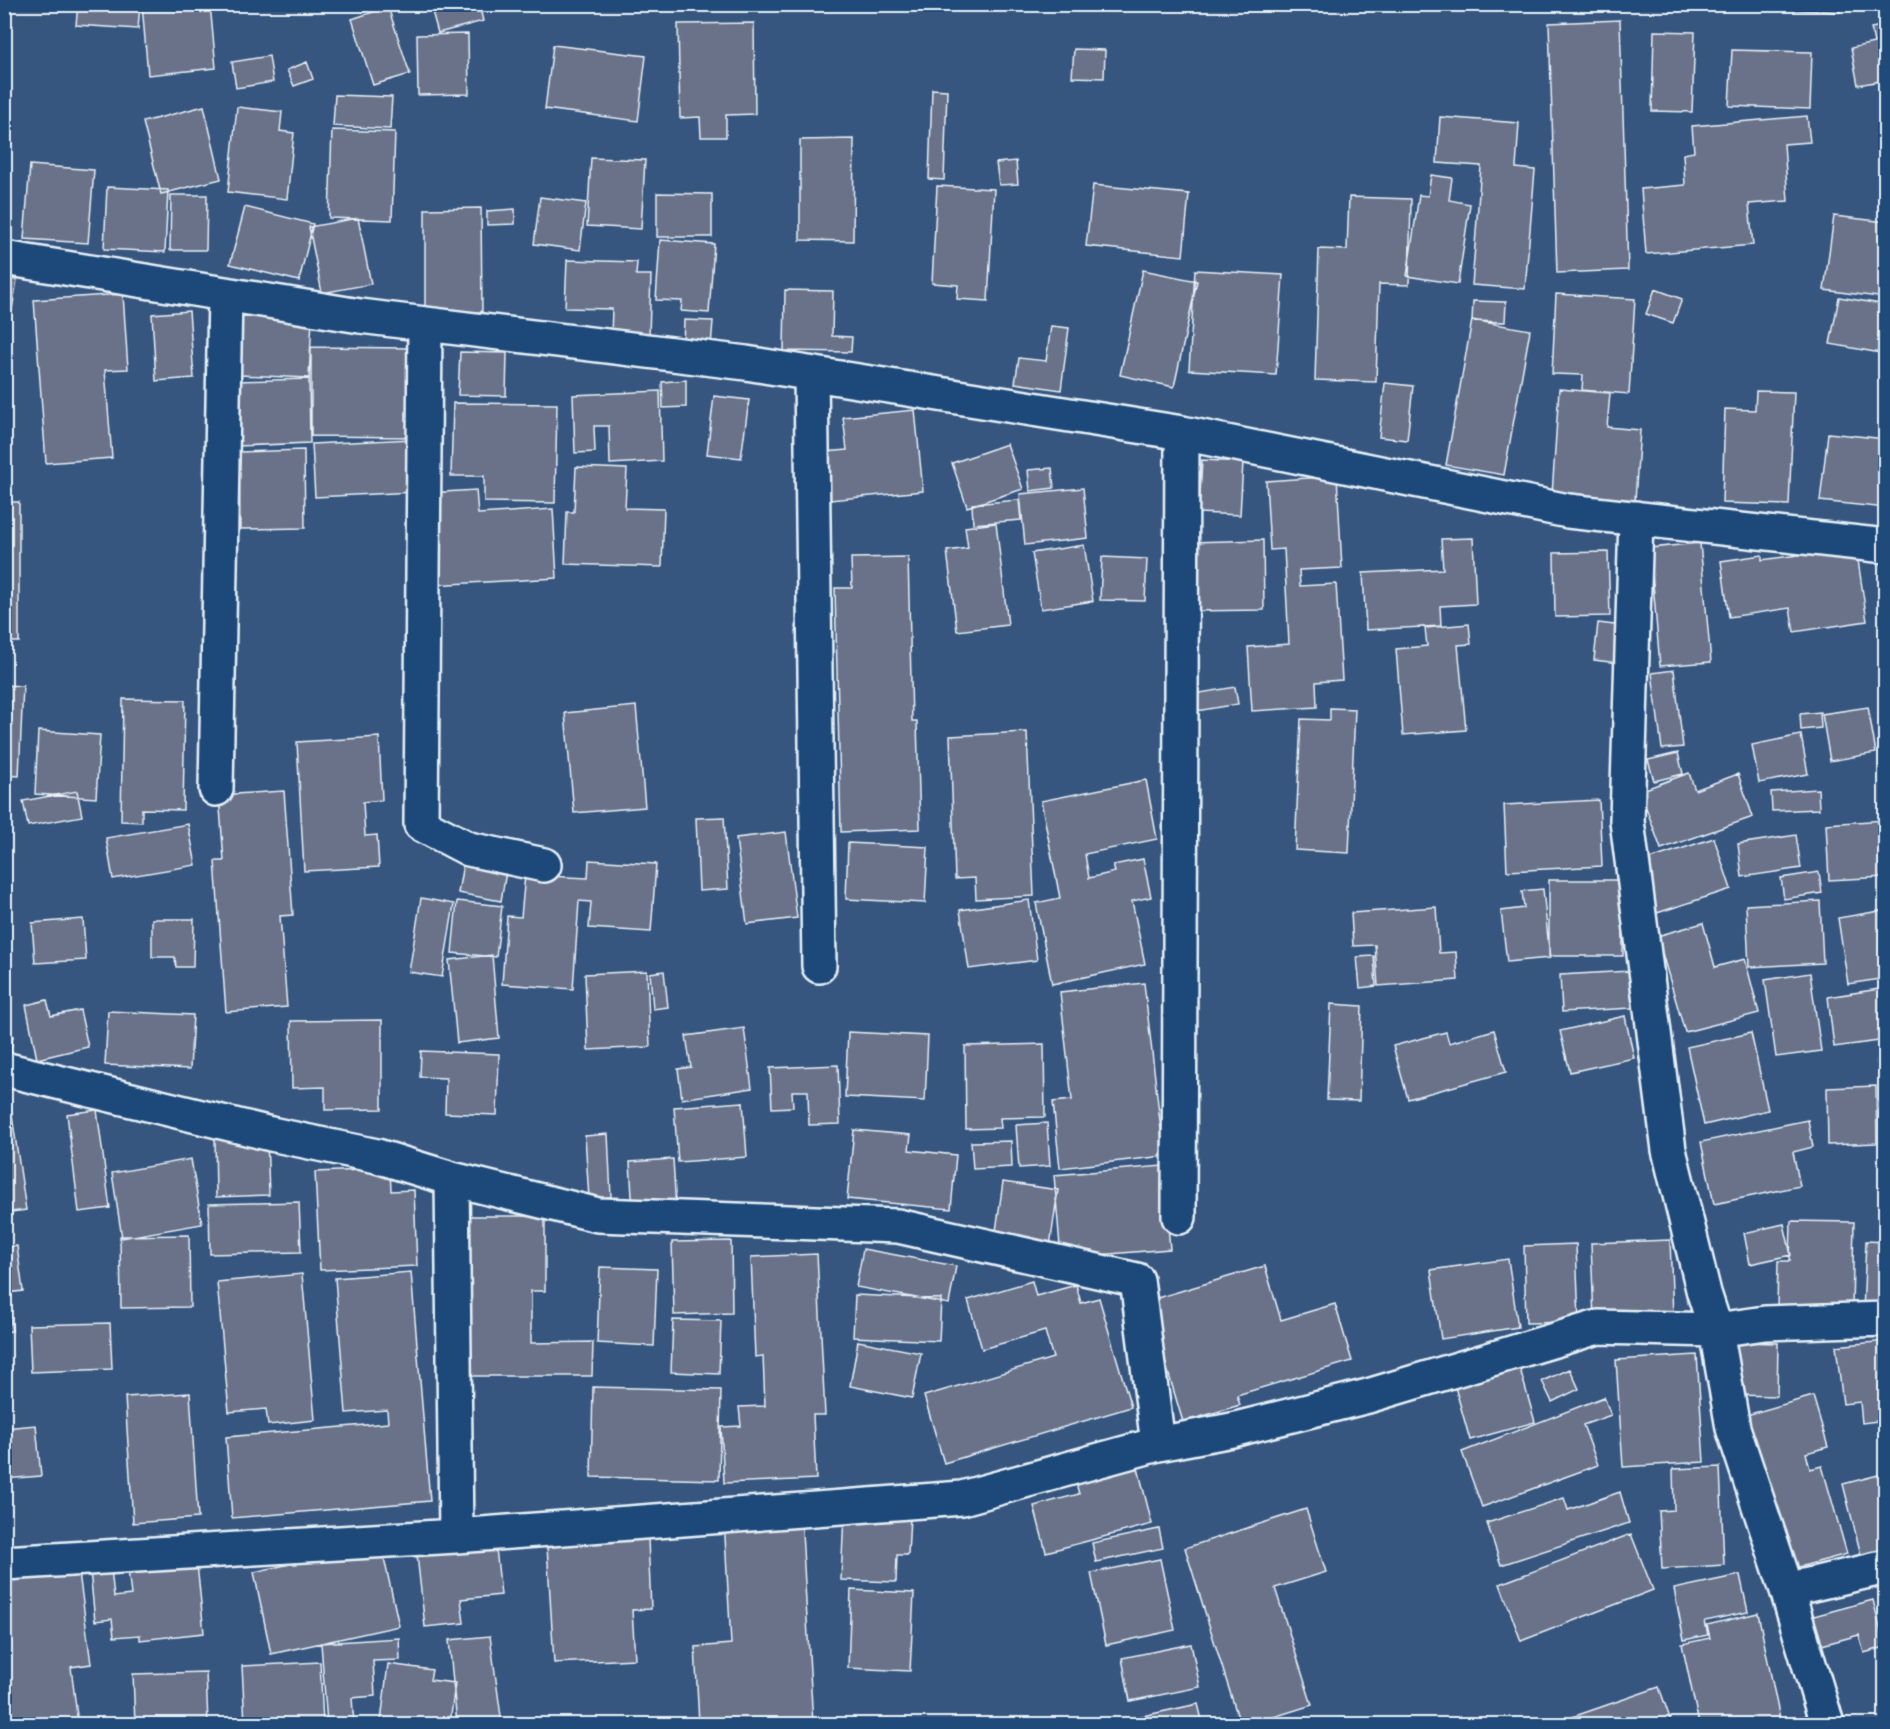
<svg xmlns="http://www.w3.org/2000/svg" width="1890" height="1729" font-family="Kalam,sans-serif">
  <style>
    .building { fill: #6a728a; stroke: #e8f1f8; stroke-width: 1.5 }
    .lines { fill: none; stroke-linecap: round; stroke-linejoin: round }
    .street-casing { stroke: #e8f1f8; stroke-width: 38 }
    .street { stroke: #1f4a7a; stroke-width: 33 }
  </style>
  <rect width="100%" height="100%" fill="#36567f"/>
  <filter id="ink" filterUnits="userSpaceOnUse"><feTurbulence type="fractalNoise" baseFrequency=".0167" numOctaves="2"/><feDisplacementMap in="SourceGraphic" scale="12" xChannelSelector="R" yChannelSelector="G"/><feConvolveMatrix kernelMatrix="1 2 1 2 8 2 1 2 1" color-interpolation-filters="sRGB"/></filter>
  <g filter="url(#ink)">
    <path class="building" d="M78,4h62l-2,25 -62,-4z
      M142,4h68l6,64 -68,7z
      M430,4h49l4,17 -45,12z
      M1781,4h60l-1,8 -59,-3z
      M388,7l22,67 -37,11 -21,-66z
      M1620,20l8,250 -71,3 -8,-250z
      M754,23l1,91 -29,1v22h-25l-1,-20 -20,1 -2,-94z
      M1886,25v55l-28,5 -7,-37 23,-5 -3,-15z
      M1654,31l41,1 -3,80 -40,-1z
      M468,34l1,60 -51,1 -1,-60z
      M553,45l93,11 -8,65 -93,-12z
      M1074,49l31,1 -1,28 -32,-1z
      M1732,50l80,2 -2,57 -81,-3z
      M269,56l4,26 -37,6 -4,-26z
      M307,62l6,17 -19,7 -7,-16z
      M932,89l15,1 -3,90 -15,-1z
      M335,95l57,2 -2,32 -57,-3z
      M204,106l17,73 -60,15 -18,-72z
      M237,107l45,5 -2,19 14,2 -7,66 -59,-7z
      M1807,116l3,26 -26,2 4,57 -39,3 4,41 -107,9 -5,-65 44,-4 -2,-31 11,-2 -2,-26z
      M1440,117l79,6 -3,45 19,2 -10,119 -53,-4 9,-119 -44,-3z
      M332,130l63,2 -3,88 -63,-2z
      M854,139l-1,102 -53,-1v-100z
      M591,158l54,2 -4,69 -54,-3z
      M1016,161l2,23 -19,1 -3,-22z
      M30,165l64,5 -6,73 -64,-4z
      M1431,175l21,3 -3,22 21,4 -12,80 -51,-8 12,-81 9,1z
      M1093,185l96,9 -6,62 -97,-10z
      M937,186l57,3 -6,112 -31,-2 1,-14 -26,-2z
      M107,187l61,3 -3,62 -61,-3z
      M657,193l55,1v43h-55z
      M171,195h36l-1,55h-36z
      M540,197l46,6 -6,47 -46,-6z
      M1349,197l62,2 -2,86 -30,-1 -3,98 -61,-2 4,-131 28,1z
      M245,207l68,17 -14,57 -69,-17z
      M481,208l1,104 -57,1v-104z
      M515,209v15l-28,1v-14z
      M1834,216l52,6v76l-62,-8z
      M358,218l13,66 -49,9 -13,-66z
      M660,240l54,4 -5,69 -28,-2 1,-10 -26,-1z
      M567,260l70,2 -1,13h15l-2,61 -38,-1 1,-26 -47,-1z
      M1143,270l54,11 -23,106 -54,-12z
      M1195,270l88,5 -7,100 -87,-5z
      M4,278l13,2 -13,77z
      M1655,289l27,10 -9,24 -27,-9z
      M785,290l48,1 -1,45 20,1 -1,15 -67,-1z
      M123,294l5,75 -23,1 7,88 -66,5 -12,-163z
      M1556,294l79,5 -6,95 -47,-4 1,-15 -31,-1z
      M1839,297l47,8v49l-56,-10z
      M1473,301l33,1 -1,20 -33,-1z
      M189,311l5,67 -38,3 -4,-67z
      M242,316l70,3 -3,59 -70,-3z
      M684,320l29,1 -2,25 -28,-1z
      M1472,320l58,10 -26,145 -58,-10z
      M1051,326l18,2 -8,62 -46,-7 4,-25 27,3z
      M311,347l99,1 -1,89 -98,-1z
      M460,352l47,1 -1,43 -48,-1z
      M309,379l1,64 -72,3 -1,-65z
      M686,380v27l-23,1 -1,-26z
      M1385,383l28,3 -6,54 -28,-3z
      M1559,389l51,4 -3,34 33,3 -5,70 -83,-5z
      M660,391l2,70 -52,3 -1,-38h-15l1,26 -20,1 -2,-58z
      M1756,391l38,1 -5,113 -67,-2 3,-94 30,1z
      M714,396l35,4 -8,58 -34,-4z
      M453,403l104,1 -2,99 -71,-1v-26h-33z
      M915,410l8,81 -93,9 -5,-48 22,-2 -4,-33z
      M1828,433l58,6v69l-66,-7z
      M412,439l2,53 -99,5 -3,-53z
      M1007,444l16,45 -56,18 -15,-44z
      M304,450l1,78 -65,1 -1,-77z
      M1202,460l41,2 -3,53 -41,-2z
      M576,467l51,2 -2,39 39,1 -2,58 -97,-3 2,-52h7z
      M1052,468l2,20 -24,3 -2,-21z
      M1337,476l5,92 -43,2 1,16 36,-2 6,96 -26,2 1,25 -65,4 -4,-64 41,-3 -5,-95 -14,1 -4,-69z
      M1083,488l5,50 -63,7 -5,-51z
      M476,490l2,24 75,-5 4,69 -124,7 -6,-92z
      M1019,500l2,20 -48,4 -1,-20z
      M4,502h15v140h-15z
      M996,523l12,102 -51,6 -10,-80 21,-3 -3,-21z
      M1473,538l3,66 -36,2 1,20 -75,4 -3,-57 80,-4 -2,-30z
      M1263,540l1,70 -72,1 -1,-69z
      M1700,543l11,119 -51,4 -10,-118z
      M1084,545l9,56 -52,8 -9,-56z
      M1856,547l11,74 -73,11 -4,-24 -61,9 -8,-56 41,-6v5z
      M1608,552l2,64 -55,1 -1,-64z
      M908,557l4,164h5l3,108 -79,3 -6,-244h17l-1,-30z
      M1102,557l45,2 -2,42 -45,-1z
      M1598,623l25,3 -5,37 -24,-3z
      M1469,624l2,20 -13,1 8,85 -63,5 -7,-86 31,-3 -2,-18z
      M1674,670l9,77 -21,2 -10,-76z
      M4,685l19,1 -4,90 -15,-1z
      M1235,687l3,17 -47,8 -3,-17z
      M123,699l62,1 -2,110 -41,-1v13l-21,-1z
      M636,706l9,101 -71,6 -9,-100z
      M1868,707l8,46 -46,8 -8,-47z
      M1330,708l25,1 -6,144 -54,-3 6,-131 29,1z
      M1820,712l1,16 -20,2 -1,-16z
      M38,731l62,4 -4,63 -61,-4z
      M1027,732l7,164 -58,3 -1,-21 -20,1 -5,-143z
      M1801,735l7,39 -49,9 -7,-38z
      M379,737l3,63 -19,2 2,34 12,-1 2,32 -75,4 -7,-129z
      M1678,753l5,21 -29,7 -6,-21z
      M1689,773l6,17 43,-16 15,43 -92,32 -21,-58z
      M1146,780l11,59 -72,15 4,24 26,-6 -2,-7 30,-6 8,38 -19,4 13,63 -93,20 -16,-81 24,-5 -19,-97z
      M1818,789l1,20 -47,2 -1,-19z
      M77,791l5,25 -54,10 -5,-25z
      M284,791l9,124 -13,1 7,91 -61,5 -11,-151h9l-5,-66z
      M1599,800l3,66 -95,5 -3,-66z
      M724,817l4,72 -29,2 -3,-73z
      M1885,820l1,57 -57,3 -3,-56z
      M188,824l8,41 -83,14 -7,-41z
      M786,832l11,86 -50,6 -11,-86z
      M1796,835l5,33 -59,9 -4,-33z
      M1714,838l17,51 -74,24 -16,-51z
      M848,843l80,4 -3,56 -79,-4z
      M464,858l43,8 -6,35 -43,-8z
      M589,860l67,4 -5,68 -62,-4 2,-26 -12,-1 -6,88 -71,-5 5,-68 14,1 4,-42 63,3z
      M1819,872l3,21 -38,6 -3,-21z
      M1549,880h74v76h-74z
      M1543,889l7,69 -43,4 -6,-51 23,-3 -2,-17z
      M421,898l33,6 -12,73 -33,-5z
      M1029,900l8,60 -68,9 -9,-59z
      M457,901l45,5 -6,51 -44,-4z
      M1820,901l3,62 -74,4 -3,-62z
      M1436,907l3,46 17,-1 2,28 -80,6 -3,-41 -22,1 -2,-33z
      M1886,910v68l-38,6 -10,-66z
      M83,919l3,41 -51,3 -3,-40z
      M152,919h42l-1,48h-17l-1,-10h-23z
      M1703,923l12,44 30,-8 14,54 -74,19 -28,-96z
      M492,955l7,83 -42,5 -8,-83z
      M1374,956l2,30 -16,2 -3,-31z
      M647,971l3,76 -62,3 -3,-76z
      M664,971l4,36 -15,2 -3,-36z
      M1630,971l2,37 -70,4 -2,-37z
      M1810,973l11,78 -45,6 -11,-77z
      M1144,983l20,173 -104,12 -7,-66 19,-2 -12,-108z
      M1886,988v52l-52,7 -6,-50z
      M47,1000l4,16 29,-6 8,37 -51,12 -11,-54z
      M1331,1004l31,2 -3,95 -32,-1z
      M108,1011l85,4 -3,54 -85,-4z
      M1625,1016l9,42 -64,14 -10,-41z
      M382,1020v89l-57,1v-23l-33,1 -1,-67z
      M744,1028l8,60 -70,11 -4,-30 13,-2 -5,-31z
      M1494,1030l12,42 -98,27 -15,-53 53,-14 3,11z
      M848,1032l80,4 -3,65 -80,-4z
      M1751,1033l17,77 -64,15 -17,-78z
      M4,1035l9,1 -3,22h-6z
      M1044,1044l1,73 -45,1 1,10 -35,1 -1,-83z
      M421,1051l78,3 -2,61 -52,-2 1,-35 -26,-1z
      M1886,1059v13l-7,2 -2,-13z
      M838,1065l2,59 -31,1 -1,-34h-16l1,16 -21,1 -2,-40z
      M1876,1086l1,57 -49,2 -1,-57z
      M8,1088l18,122 -22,3v-124z
      M743,1102l4,55 -69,5 -4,-55z
      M97,1110l13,98 -31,4 -12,-98z
      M1808,1120l5,27 -20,5 7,34 -86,18 -13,-62z
      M1047,1123l3,43 -31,2 -3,-43z
      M854,1130l57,5 -2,15 47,5 -5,54 -104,-10z
      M608,1134l3,63 -22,2 -4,-63z
      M267,1136l2,59 -53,2 -1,-60z
      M1011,1141l1,26 -39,2 -2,-27z
      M191,1159l11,65 -80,14 -10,-65z
      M673,1159l3,51 -43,3 -3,-51z
      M1163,1166l7,83 -109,9 -7,-83z
      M390,1169l1,22 23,-1 3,76 -97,4 -5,-98z
      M1003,1182l55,8 -8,56 -55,-8z
      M299,1202l2,50 -91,2 -1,-50z
      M463,1216h82v75h-14v52l62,-1 -1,34h-130z
      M1791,1221l63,1 -2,87 -75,-1 1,-47h12z
      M1784,1224l7,31 -41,9 -6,-31z
      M189,1235l1,72 -69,1 -1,-72z
      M1670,1240l3,77 -79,4 -3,-78z
      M731,1241l1,72 -58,2 -2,-73z
      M1866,1241l20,1v72l-23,-1z
      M1576,1244l3,78 -53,1 -2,-77z
      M17,1246l6,45 -16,2 5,38 -8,1v-85z
      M863,1249l93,17 -7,38 -93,-17z
      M817,1254l8,161h-12l3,64 -92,4 -3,-56 20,-1 -2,-19 26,-1 -2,-50 -8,1 -4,-100z
      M1508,1259l10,68 -77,12 -10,-69z
      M1265,1266l16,54 54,-16 17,57 -115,34 3,10 -57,17 -36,-121z
      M600,1267l57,2 -3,77 -57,-3z
      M411,1272l19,229 -198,17 -6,-81 162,-14 -1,-13 -41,3 -11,-135z
      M302,1274l13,146 -47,5 -2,-16 -37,3 -12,-130z
      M1032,1281l4,15 40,-11 5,18 18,-5 32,109 -187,56 -20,-67 129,-38 -8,-27 -63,18 -14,-49z
      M855,1295l86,4 -2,42 -86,-4z
      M673,1320l48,1 -2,53 -48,-2z
      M110,1323l2,46 -81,3 -2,-47z
      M858,1341l63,12 -9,45 -62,-12z
      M1886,1341v79l-24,3 -2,-21 -17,2 -7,-58z
      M1736,1342l42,1 -1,53 -43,-1z
      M1697,1355l7,107 -81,5 -7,-107z
      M1517,1358l18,64 -65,18 -18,-64z
      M1570,1369l9,20 -27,13 -10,-21z
      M593,1387l128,3 -2,90 -128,-3z
      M190,1393l8,125 -65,5 -8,-126z
      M1813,1396l15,51 -22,6 4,16 12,-3 25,88 -59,16 -45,-154z
      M1604,1397l7,18 -28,10 15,40 -116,42 -20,-55z
      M36,1425l5,51 -37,3v-51z
      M1135,1456l17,68 -106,28 -12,-46 45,-12 -6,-23z
      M1720,1467l4,98 -62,4 -3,-58 15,-1 -1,-41z
      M1886,1473v80l-24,6 -19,-75z
      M1620,1492l9,31 -128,42 -14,-42 77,-25 4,12z
      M1306,1509l20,63 -51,16 37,117 -61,19h-11l-55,-176z
      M801,1514l12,210 -114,-1 -4,-76 36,-3 -7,-125z
      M844,1514l66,3 -2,38h-11l-1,27 -55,-2z
      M1159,1529l4,19 -67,14 -4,-19z
      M1631,1534l22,56 -132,51 -21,-57z
      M648,1539l3,70 -19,1 3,49 -81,4 -7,-117z
      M381,1544l18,82 -128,28 -17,-82z
      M496,1548l5,47 -40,4 3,24 -39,4 -8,-72z
      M196,1554l8,79 -64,7v-5l-26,2 -2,-18 -17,2 -6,-60 21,-2 4,38 17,-2 -4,-34z
      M1160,1559l15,71 -69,15 -15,-72z
      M78,1565l13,99 -20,3 7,57h-74v-149z
      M1740,1575l8,37 -43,9 3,14 -24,5 -10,-51z
      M851,1590l63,3 -4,78 -62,-3z
      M1873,1600l12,47 -21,6 -5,-18 -41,11 -8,-29z
      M1758,1613l23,111h-82l-17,-80 28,-6 -3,-13z
      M490,1636l12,88h-45l-8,-84z
      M399,1638l1,22 -27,1 2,35 -23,2 2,26h-27l-6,-81z
      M1191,1644l9,43 -70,14 -8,-43z
      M320,1662l3,62h-78l-3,-58z
      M388,1664l44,6 -2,10 25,3 -5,41 -69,-3z
      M206,1672l2,52h-73l-2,-50z
      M1659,1687l13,37h-120z
      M1198,1704l5,20h-97z"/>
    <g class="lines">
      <defs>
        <path id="street" d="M4,258l356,58 386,47 436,70 386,78 318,35
          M425,324l-4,500 48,25 75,16
          M811,374l8,592
          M216,789l9,-495
          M4,1069l267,65 106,22 75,23 146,36 300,11 239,54 21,164 -196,54 -506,38 -452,27
          M452,1179l4,357
          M1179,1217l3,-784
          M1158,1444l74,-14 136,-34 230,-69 118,3 -12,-37 -35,-143 -42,-329 9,-303
          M1787,1590l99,-23
          M1827,1724l-40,-134 -54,-162 -17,-98 49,-7 121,-4"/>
      </defs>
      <use href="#street" class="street-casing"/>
      <use href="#street" class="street"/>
    </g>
  </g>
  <rect width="1890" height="1729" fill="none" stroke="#1f4a7a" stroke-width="24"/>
  <rect x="12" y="12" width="1866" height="1705" fill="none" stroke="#e8f1f8" stroke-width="2" filter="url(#ink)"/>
</svg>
